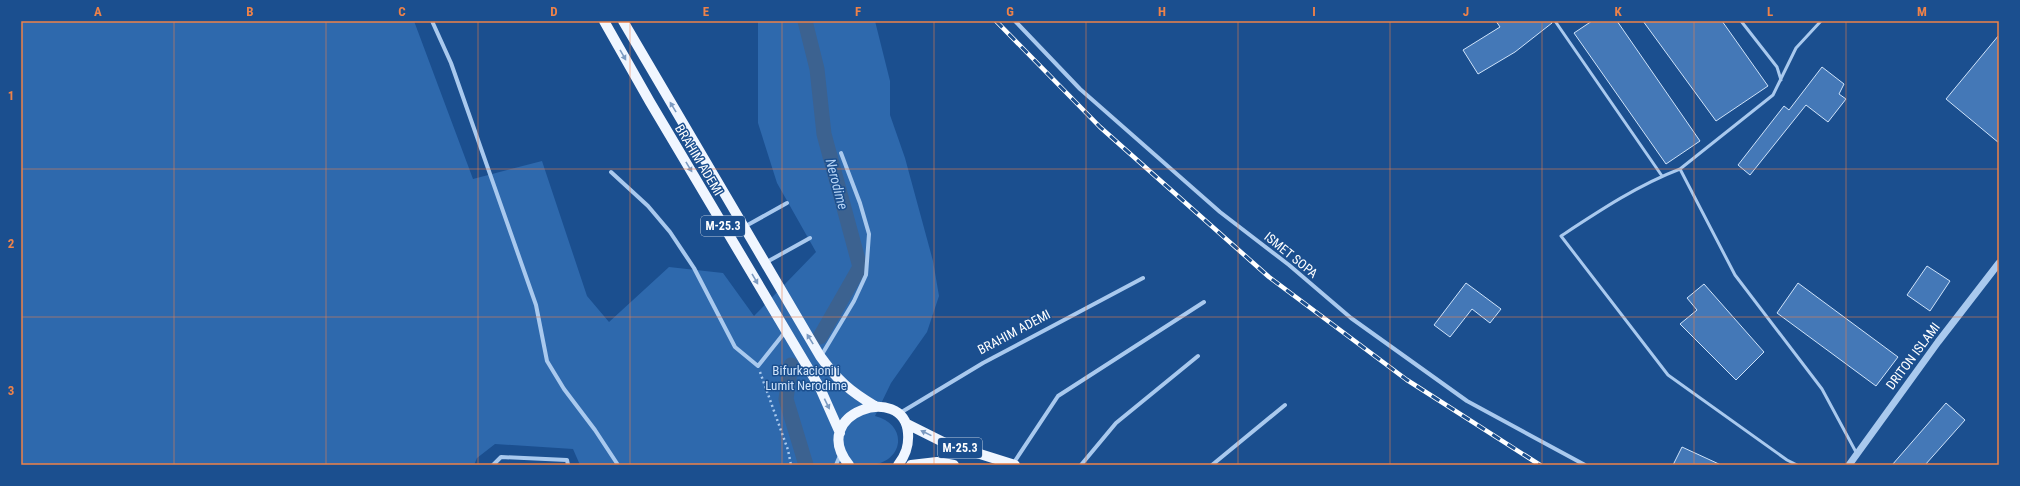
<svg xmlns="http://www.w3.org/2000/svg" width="2020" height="486" font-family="'Roboto Condensed',sans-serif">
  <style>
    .green { fill: #2e69ad }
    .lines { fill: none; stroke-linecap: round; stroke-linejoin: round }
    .canal { stroke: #3c6290; stroke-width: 15 }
    .building { fill: #4478b7; stroke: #cfe3fa }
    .path { stroke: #a9c9ee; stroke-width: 2.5; stroke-dasharray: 2 3; stroke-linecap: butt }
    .service { stroke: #a9c9ee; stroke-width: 3 }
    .minor { stroke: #a9c9ee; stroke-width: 4 }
    .tertiary { stroke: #a9c9ee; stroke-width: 7 }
    .primary { stroke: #f0f6ff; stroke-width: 10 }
    .rail-casing { stroke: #fff; stroke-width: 4.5 }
    .rail { stroke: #1b4f8f; stroke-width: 3; stroke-dasharray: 9; stroke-linecap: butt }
    .oneway { fill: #7b9ac1 }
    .grid { fill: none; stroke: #ee8249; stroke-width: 1; stroke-opacity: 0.55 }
    .labels { text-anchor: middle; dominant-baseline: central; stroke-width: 3; stroke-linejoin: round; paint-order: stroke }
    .shield { fill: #1b4f8f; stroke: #bbcadd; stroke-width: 1 }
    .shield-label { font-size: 12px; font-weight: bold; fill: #fff }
    .street-label { font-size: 13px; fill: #fff; stroke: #1b4f8f }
    .park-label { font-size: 13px; fill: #cfe3fa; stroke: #1b4f8f }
    .water-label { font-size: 14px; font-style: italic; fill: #b5d3f5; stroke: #1b4f8f }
    .neatline { fill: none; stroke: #ee8249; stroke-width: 1.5 }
    .grid-label { font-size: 13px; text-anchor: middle; font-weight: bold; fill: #ee8249 }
  </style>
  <rect width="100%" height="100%" fill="#1b4f8f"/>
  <path class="green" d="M21,21h393l59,158 69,-18 45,135 22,26 60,-55 54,6 31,43 62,-64 -39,-69 -19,-60v-102h117l15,60v34l15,43 28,103 6,35 -12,36 -36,51 -16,33c33,8 30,46 -5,49h-290l-7,-16 -78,-5 -18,14 -3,7h-453z"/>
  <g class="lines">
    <path class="canal" d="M805,21l12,48 7,65 36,133 -40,70
      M791,365l-5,34 20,66"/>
  </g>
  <path class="building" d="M1496,21h56v2l-37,29 -37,22 -15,-24 37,-23z
    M1592,21h25l83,120 -34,23 -92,-131z
    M1643,21h79l46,65 -52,35z
    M1999,35v108l-53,-44z
    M1822,67l22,17 -5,10 7,5 -18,23 -22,-17 -56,70 -12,-10 46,-59 5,4z
    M1927,266l23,15 -20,30 -23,-16z
    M1466,283l35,26 -11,14 -18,-14 -22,28 -16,-12z
    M1798,283l100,74 -22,29 -99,-73z
    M1704,284l60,68 -28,28 -56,-56 17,-14 -10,-12z
    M1946,403l19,17 -40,45h-33z
    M1682,447l39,18h-48z"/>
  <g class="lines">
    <path class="path" d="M760,372l28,78 3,15"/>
    <path class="service" d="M1555,21l107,155
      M1741,21l36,46 4,13
      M1821,21l-25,27 -23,47 -93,74 55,106 87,114 35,65
      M1680,169c-42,16 -81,42 -119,67l107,139 119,85 10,5"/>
    <path class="minor" d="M432,21l19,42 85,242 11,56 17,28 31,41 23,35
      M1015,21l65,68 140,123 69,53 62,53 116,83 118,64
      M611,172l37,34 22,26 24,36 41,79 23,19 27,-34
      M744,227l43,-24
      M765,263l45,-25
      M821,356l33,-55 12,-26 3,-41 -9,-31 -19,-50
      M900,413l83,-50 160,-85
      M1013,464l45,-68 146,-94
      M493,465l8,-8 66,3 1,5
      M836,465l5,-12
      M1081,465l35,-42 82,-67
      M1212,465l73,-60"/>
    <path class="tertiary" d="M1849,465l89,-123 61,-79"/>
    <path class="primary" d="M604,21l46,81 170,286 20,45
      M623,21l197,335c17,24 31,36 55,50
      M907,424l38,19 70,22
      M849,465c-42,-52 55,-83 59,-32 1,13 -2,22 -10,32
      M911,465l26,-3 17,3"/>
    <defs>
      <path id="rail" d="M996,21l104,106 169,150 138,103 133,85"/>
    </defs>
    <use href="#rail" class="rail-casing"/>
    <use href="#rail" class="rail"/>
  </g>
  <defs><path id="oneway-solid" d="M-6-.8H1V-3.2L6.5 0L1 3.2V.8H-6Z"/></defs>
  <g class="oneway">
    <use href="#oneway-solid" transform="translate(623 55) rotate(60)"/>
    <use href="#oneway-solid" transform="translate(673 107) rotate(-121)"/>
    <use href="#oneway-solid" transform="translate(689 167) rotate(59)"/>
    <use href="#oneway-solid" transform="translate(755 279) rotate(60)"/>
    <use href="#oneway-solid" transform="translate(810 339) rotate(-122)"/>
    <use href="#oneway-solid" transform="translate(827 404) rotate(64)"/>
    <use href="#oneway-solid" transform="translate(926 433) rotate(-154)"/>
  </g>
  <path class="grid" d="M174,21v444M326,21v444M478,21v444M630,21v444M782,21v444M934,21v444M1086,21v444M1238,21v444M1390,21v444M1542,21v444M1694,21v444M1846,21v444M21,169h1978M21,317h1978"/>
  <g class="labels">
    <g class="shield">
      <rect x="701" y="216" width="44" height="20" rx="3"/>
      <rect x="938" y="438" width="44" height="20" rx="3"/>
    </g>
    <g class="shield-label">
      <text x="723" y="226">M-25.3</text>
      <text x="960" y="448">M-25.3</text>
    </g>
    <g class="street-label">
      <text transform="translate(699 160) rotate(59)">BRAHIM ADEMI</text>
      <text transform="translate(1291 255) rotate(39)">ISMET SOPA</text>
      <text transform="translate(1014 332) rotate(-28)">BRAHIM ADEMI</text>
      <text transform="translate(1913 356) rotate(-53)">DRITON ISLAMI</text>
    </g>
    <g class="park-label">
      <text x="806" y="370">Bifurkacioni i<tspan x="806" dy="15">Lumit Nerodime</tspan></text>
    </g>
    <g class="water-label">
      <text transform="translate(837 184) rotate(75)">Nerodime</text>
    </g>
  </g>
  <rect width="2020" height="486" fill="none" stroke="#1b4f8f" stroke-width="44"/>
  <rect x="22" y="22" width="1976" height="442" class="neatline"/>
  <g class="grid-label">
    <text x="98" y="16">A</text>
    <text x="250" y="16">B</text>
    <text x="402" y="16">C</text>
    <text x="554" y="16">D</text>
    <text x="706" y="16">E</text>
    <text x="858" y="16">F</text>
    <text x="1010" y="16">G</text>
    <text x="1162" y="16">H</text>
    <text x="1314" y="16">I</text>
    <text x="1466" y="16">J</text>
    <text x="1618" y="16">K</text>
    <text x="1770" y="16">L</text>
    <text x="1922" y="16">M</text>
    <text x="11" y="100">1</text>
    <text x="11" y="248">2</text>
    <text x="11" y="395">3</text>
  </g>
</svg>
